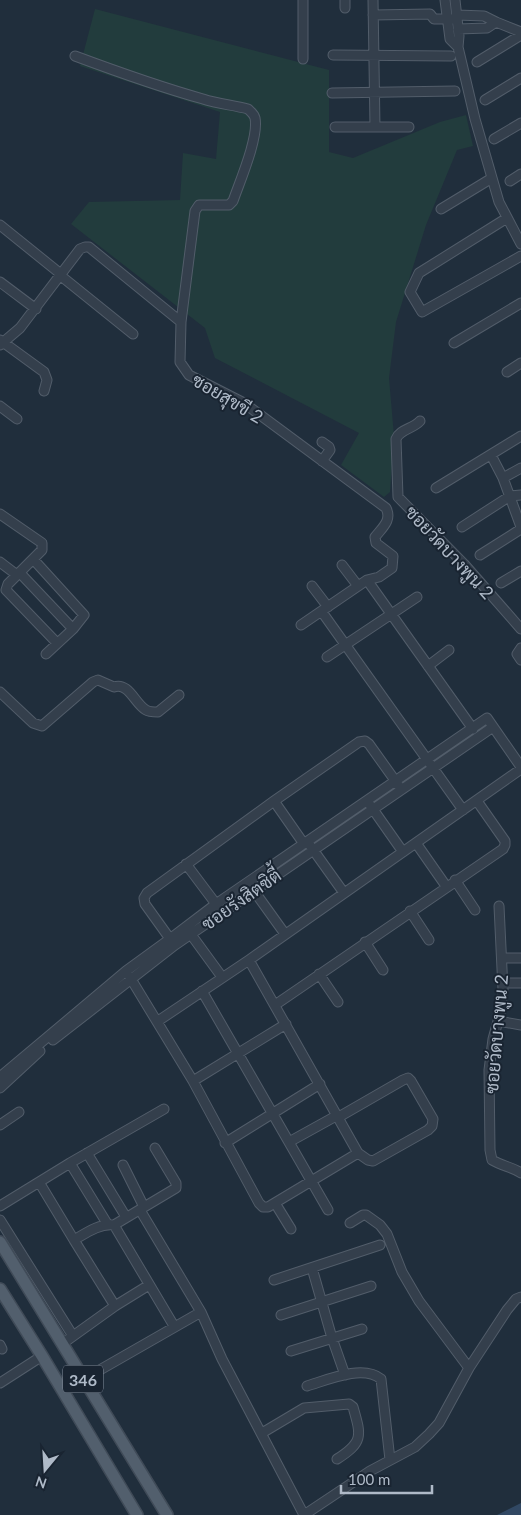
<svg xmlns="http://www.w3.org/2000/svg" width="521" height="1515" font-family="Lato,Sarabun,sans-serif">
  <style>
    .green { fill: #223c3d }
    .water { fill: #314863 }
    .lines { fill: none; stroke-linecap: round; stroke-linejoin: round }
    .minor-casing { stroke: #525d6a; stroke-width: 11 }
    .major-casing { stroke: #404b58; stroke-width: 14 }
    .minor { stroke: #343f4c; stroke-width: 9 }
    .major { stroke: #525f6d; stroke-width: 11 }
    .labels { text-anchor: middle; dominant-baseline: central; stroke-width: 4; stroke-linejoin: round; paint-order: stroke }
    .shield { fill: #192431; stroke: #828d9b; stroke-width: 1 }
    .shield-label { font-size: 16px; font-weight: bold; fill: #afbac8 }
    .street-label { font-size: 18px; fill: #afbac8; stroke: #192431 }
  </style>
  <rect width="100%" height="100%" fill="#202e3c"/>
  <path class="green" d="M95,9l234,61v82l24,6 87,-36 26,-7 7,31 -16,4 -31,75 -30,97 -7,56 5,58 -4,56 -6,5 -43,-32 18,-32 -144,-75 -10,-30 -134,-104 18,-22 91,-2 3,-47 33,6 4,-47 -140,-46z"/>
  <path class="water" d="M521,1503v12h-24z"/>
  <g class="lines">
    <defs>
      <path id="minor" d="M345,0v8
        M373,0l2,127
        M445,0l5,39 8,8
        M455,0l4,36 -1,11 17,72 24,83 22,42
        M373,15l57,-1 4,5h23
        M457,15l27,1 12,6 -9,6 -29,1
        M496,22l25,10
        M333,55l118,1
        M75,56c43,16 85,31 128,43 15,5 30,6 45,10 3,3 6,5 7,9 4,19 -15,63 -22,83l-4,4h-30l-4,6 -14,111
        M303,59v-59
        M477,62l44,-27
        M332,93l123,-2
        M485,100l36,-22
        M335,127h74
        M494,139l27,-16
        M510,181l11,-7
        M441,209l51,-31
        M507,218l-88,55 -9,19 12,20 99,-56
        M0,225l62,50
        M61,276l72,58
        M0,282l36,27
        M0,340l44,32 3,8 -3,11
        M454,343l67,-40
        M0,345l20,-17 60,-79 5,-2h4l92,75 -1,40 9,13 55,28 142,105c6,12 -3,19 -11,29l1,6 17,13 -1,12 -13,9 -12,3 -66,45
        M507,372l14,-9
        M0,406l17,13
        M420,421c-7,8 -20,8 -24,18l2,58 66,67 57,65
        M322,442l7,5 1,3 -8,11
        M491,455l12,23 18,49
        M503,478l18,-10
        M436,488l85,-52
        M0,514l42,29v7l-34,34 -2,6 51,53
        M462,527l48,-31 11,-1
        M480,555l41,-26
        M33,559l51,56 -11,14 -27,25
        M0,562l17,13
        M342,565l16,21
        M20,573l53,56
        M367,580l106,149
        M501,583l20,-12
        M312,586l16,21
        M322,612l141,198
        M521,648l-4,6 4,6
        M327,657l90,-60
        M428,666l21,-16
        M0,692l33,31 9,3 51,-44 5,-2 16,7c15,-5 21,17 32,23 3,2 8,2 12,2l21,-17
        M274,801l30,43
        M370,805l33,47
        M416,843l30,43
        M309,844l35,49
        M186,864l33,44
        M455,880l20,30
        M252,888l33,46
        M499,906l4,84 -3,24 -7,25 -4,31 1,80 2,10c10,6 20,7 29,13
        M410,911l19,29
        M187,929l35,48
        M365,942l18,28
        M173,943l-28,-39 -1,-6 3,-5 127,-92 85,-59 6,-1 4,3 30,42
        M502,958h19
        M249,960l109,193 10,7 5,1 55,-31 4,-4 1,-7 -22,-38 -3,-3 -5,2 -66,38
        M128,974l65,107 66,122 4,4h5l90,-54
        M319,974l19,28
        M502,983h19
        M202,991l126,219
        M275,1005l228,-156 2,-4v-4l-28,-40
        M158,1021l91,-61 272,-191
        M498,1021l23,4
        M53,1040l122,-95 318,-218
        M0,1077l126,-106 44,-32 46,-35 271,-186 34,49
        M193,1081l93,-57
        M0,1088l40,-37
        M0,1125l19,-13
        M289,1142l47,-26
        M225,1143l95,-59
        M87,1153l39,64
        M70,1163l38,62
        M123,1165l21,42
        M39,1182l35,58
        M275,1203l16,26
        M0,1206l70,-43 94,-54
        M140,1210l61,102 21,47 82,156
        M0,1220l73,116
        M350,1223l13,-8h3l14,10 7,9 15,38 17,29 50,67
        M114,1225l62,-37v-5l-21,-35
        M312,1268l20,70 13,37
        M274,1280l106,-35
        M115,1306l34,-21
        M281,1315l90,-29
        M62,1344l53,-38 -41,-66c12,-7 26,-17 40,-15l60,101
        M0,1345l2,4
        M291,1351l71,-22
        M84,1379l117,-67
        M0,1383l42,-27
        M307,1386c20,-6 56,-22 74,-7l9,81
        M262,1433l42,-25 45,-4 4,3c8,28 11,35 -16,52
        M304,1515l66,-44 45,-24 14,-13 10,-11 30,-55 38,-58 9,-11 5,-2"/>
      <path id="major" d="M0,1242l167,273
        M0,1289l42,67 95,159"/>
    </defs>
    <use href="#minor" class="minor-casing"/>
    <use href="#major" class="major-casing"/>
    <use href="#minor" class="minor"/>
    <use href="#major" class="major"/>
  </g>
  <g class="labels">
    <rect class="shield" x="63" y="1365.5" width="40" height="27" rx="4"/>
    <g class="shield-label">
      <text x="83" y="1379">346</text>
    </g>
    <g class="street-label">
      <text transform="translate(228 398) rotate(31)">ซอยสุขขี 2</text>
      <text transform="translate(450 552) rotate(47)">ซอยวัดบางพูน 2</text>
      <text transform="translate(241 899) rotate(-35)">ซอยรังสิตซิตี้</text>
      <text transform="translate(496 1034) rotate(-85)">ซอยวัดบางพูน 2</text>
    </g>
  </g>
  <g transform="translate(45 1470) rotate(198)" stroke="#192431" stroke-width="4" paint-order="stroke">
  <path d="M0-4L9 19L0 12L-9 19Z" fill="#afbac8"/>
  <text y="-8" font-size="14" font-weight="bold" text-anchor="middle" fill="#afbac8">N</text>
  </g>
  <path d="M341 1485v8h91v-8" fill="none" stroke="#afbac8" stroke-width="2.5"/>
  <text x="348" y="1485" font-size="15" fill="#afbac8" stroke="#192431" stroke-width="4" paint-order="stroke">100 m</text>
</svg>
